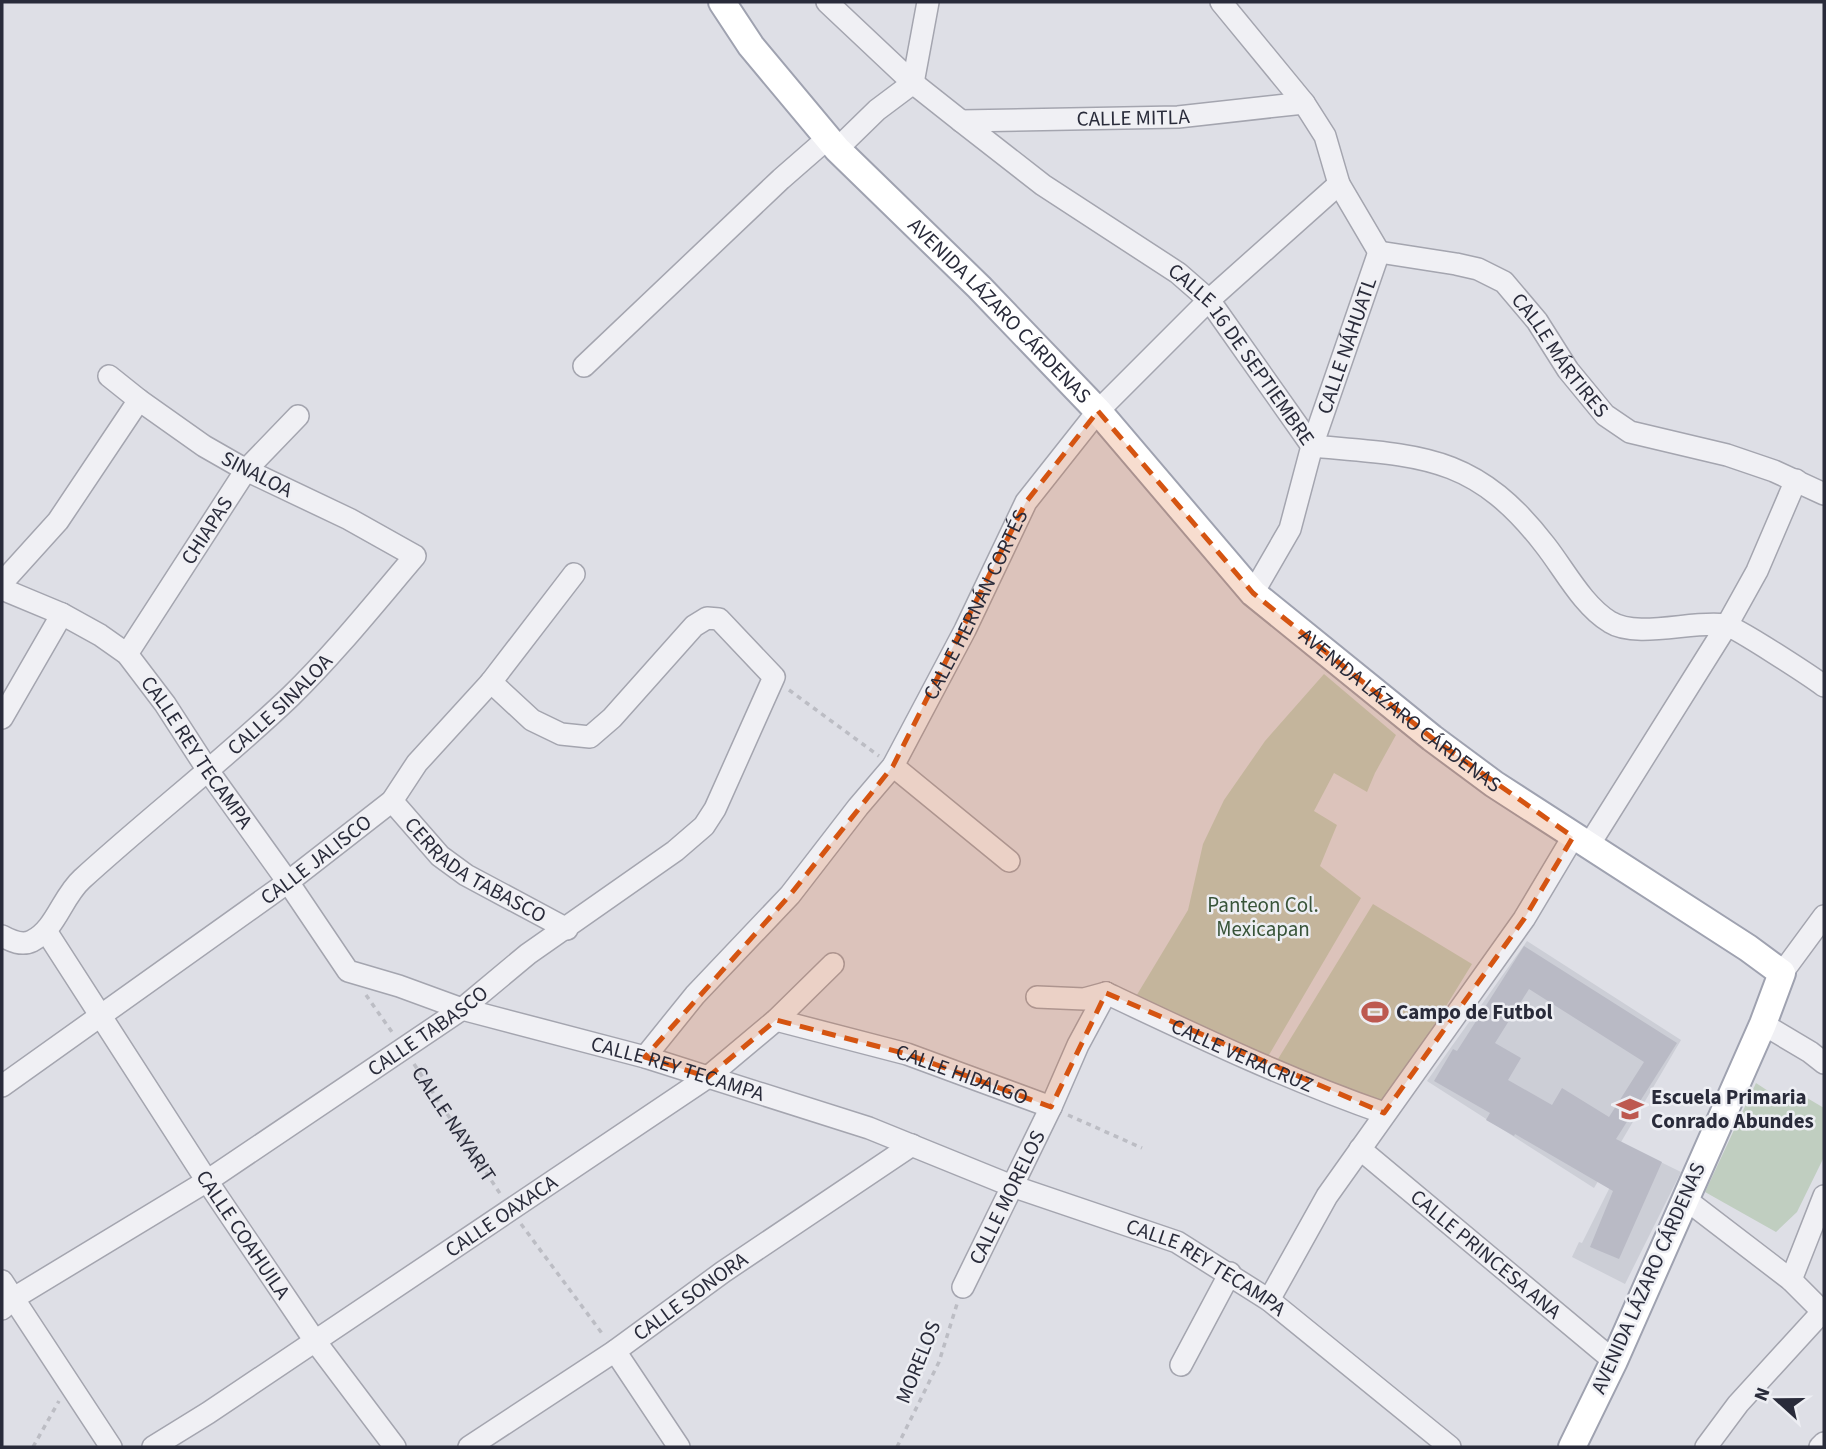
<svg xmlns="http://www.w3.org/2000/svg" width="1826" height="1449" font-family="'Source Sans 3',sans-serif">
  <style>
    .built { fill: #ccced6 }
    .green { fill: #c0cec0 }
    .building { fill: #b9bac5; fill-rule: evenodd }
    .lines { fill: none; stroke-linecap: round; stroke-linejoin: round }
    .minor-casing { stroke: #a4a5af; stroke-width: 24 }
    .major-casing { stroke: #9fa2b0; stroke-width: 30 }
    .path { stroke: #bcbdc4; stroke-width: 3.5; stroke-dasharray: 5 5; stroke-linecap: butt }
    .minor { stroke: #f0f0f4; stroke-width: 21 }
    .major { stroke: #fff; stroke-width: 26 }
    .marked { fill: #d55411; fill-opacity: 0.2; stroke: #d55411; stroke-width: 5; stroke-dasharray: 14 9; stroke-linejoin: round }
    .labels { text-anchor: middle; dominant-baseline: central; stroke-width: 5; stroke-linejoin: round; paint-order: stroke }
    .street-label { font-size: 21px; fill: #292b3a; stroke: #edeef3 }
    .park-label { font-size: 21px; fill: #385439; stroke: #edeef3 }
    .poi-label { font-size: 21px; font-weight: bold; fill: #292b3a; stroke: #edeef3; text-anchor: start }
  </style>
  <rect width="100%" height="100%" fill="#dedfe6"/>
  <path class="built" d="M1527,941l154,99 -87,148 -167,-107z
    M1630,1147l51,25 -56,112 -53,-27 7,-15 3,1z"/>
  <path class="green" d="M1324,674l72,61 -21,38 -8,19 -33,-19 -20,38 23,14 -17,41 41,32 -95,162 -131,-62 53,-88 15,-66 21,-44 41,-59z
    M1373,904l99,60 -96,156 -98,-61z
    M1756,1083l26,17 10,-11 32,19v49l-27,55 -21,20 -71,-40z"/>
  <path class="building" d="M1524,946l153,97 -61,96 46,23 -43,97 -29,-12 23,-56 -98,-57 -1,2 -28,-16 4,-7 -56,-32 19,-32 4,2zM1529,989l115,73 -35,55 -47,-29 -10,17 -44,-25 13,-22 -26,-15z"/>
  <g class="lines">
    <defs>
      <g id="minor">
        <path id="s2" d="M827,2l86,81 48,38 82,64 135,88 31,27 103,146c108,10 162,7 233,99 19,24 38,61 65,77 27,17 84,-2 115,3 11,2 87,52 99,61"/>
        <path d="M1221,2l83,101 21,33 14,48 40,68"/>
        <path id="s3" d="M961,121l217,-4 126,-14"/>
        <path d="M837,149l40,-39 36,-27 15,-81"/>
        <path id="s4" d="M1379,252l77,12 22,5 26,13 33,39 31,49 37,45 25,17 97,23 47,16 50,23"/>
        <path d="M584,366l197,-187 47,-41"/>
        <path d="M2,583l56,-62 81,-121"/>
        <path id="s5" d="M2,589l60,25 38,21 27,19 38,50 44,68 79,110 60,89 51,15 63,23 183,48 224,71 143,58 165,56 92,58 181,147"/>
        <path id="s6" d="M1253,593l37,-64 22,-83 67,-194"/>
        <path id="s7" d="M127,654l119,-184 52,-54"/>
        <path d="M2,718l60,-104"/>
        <path d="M893,766l116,95"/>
        <path id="s8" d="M392,801l48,55 26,19 101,54"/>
        <path d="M1589,845l138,-220 30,-54 39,-91"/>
        <path id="s9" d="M46,931l161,250 108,160 80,106"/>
        <path id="s10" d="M2,936c9,5 20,10 30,5 24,-12 30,-44 50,-62 68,-62 142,-119 209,-183 44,-43 84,-93 124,-140l-66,-37 -103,-49 -42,-24 -65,-46 -30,-24"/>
        <path d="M1782,973l42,-57"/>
        <path id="s11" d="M1106,993c91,43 183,87 278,120"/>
        <path d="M1037,997l47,2 22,-6"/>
        <path id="s12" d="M776,1020l131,34 144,53"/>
        <path d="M1763,1024l47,28 14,11"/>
        <path id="s13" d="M645,1057l50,-62 95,-100 68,-88 35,-41 72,-136 61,-128 72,-91 111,-111 130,-116"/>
        <path id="s14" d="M2,1086l286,-204 104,-81 25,-38 74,-81 83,-108"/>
        <path id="s15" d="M1360,1149l254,212"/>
        <path d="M1684,1198l107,82 33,33"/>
        <path d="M1791,1280l33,-84"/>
        <path d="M2,1281l109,166"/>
        <path id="s16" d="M963,1287l88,-180 27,-62 28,-52"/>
        <path d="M1269,1300l58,-104 197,-277 49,-82"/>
        <path id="s17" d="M2,1309l12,-11 193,-117 255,-172 66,-55 147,-103 29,-25 11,-17 59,-132 -55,-58 -12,-1 -13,8 -82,92 -22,19 -29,-3 -29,-14 -41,-38"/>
        <path d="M615,1351l64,96"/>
        <path d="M1181,1365l49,-92"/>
        <path id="s18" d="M153,1447l55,-34 500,-336 68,-57 57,-56"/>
        <path id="s19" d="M469,1447l146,-96 108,-79 189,-127"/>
        <path d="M1706,1447l32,-43 85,-93"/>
        <path d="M1820,1447l4,-4"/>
      </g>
      <g id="major">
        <path id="s20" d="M722,2l29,44 86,103 142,138 119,124 155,182 179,145 62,46 254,164 34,25 -19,51 -149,337 -42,86"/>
      </g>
    </defs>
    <use href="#minor" class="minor-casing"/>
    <use href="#major" class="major-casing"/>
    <g class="path">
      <path d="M789,690l90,66"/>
      <path d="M366,995l28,40"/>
      <path id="s1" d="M414,1064l87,131"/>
      <path d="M1068,1115l74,33"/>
      <path d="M521,1224l83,112"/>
      <path d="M33,1447l26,-46"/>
      <path d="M897,1447l42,-85 18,-58"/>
    </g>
    <use href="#minor" class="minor"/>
    <use href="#major" class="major"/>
  </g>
  <path class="marked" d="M1098,411l155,182 179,145 141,99 -49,82 -140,194 -278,-120 -55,114 -144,-53 -131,-34 -68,57 -63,-20 145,-162 103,-129 133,-264z"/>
  <defs>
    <symbol id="stadium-bare" viewBox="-9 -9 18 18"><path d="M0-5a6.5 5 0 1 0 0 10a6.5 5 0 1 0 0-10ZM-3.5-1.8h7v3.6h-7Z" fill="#bd5950" stroke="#edeef3" stroke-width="2.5" paint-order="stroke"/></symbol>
    <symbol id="school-bare" viewBox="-9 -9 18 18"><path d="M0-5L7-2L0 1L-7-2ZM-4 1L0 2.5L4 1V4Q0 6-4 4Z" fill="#bd5950" stroke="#edeef3" stroke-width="2.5" paint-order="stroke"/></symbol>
  </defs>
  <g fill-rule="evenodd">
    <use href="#stadium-bare" x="1356" y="993" width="38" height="38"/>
    <use href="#school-bare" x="1611" y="1090" width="38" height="38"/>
  </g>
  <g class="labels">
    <g class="street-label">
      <text stroke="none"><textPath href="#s3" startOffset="172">CALLE MITLA</textPath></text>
      <text stroke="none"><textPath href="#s20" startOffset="416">AVENIDA LÁZARO CÁRDENAS</textPath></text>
      <text stroke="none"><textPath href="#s6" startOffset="266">CALLE NÁHUATL</textPath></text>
      <text stroke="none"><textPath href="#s2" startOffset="548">CALLE 16 DE SEPTIEMBRE</textPath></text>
      <text stroke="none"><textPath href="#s4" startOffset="222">CALLE MÁRTIRES</textPath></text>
      <text transform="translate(257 474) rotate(27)">SINALOA</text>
      <text stroke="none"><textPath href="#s7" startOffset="147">CHIAPAS</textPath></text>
      <text stroke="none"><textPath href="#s13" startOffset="564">CALLE HERNÁN CORTÉS</textPath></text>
      <text stroke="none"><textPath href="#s10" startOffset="376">CALLE SINALOA</textPath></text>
      <text stroke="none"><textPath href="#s20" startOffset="984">AVENIDA LÁZARO CÁRDENAS</textPath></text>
      <text stroke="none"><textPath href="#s5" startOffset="262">CALLE REY TECAMPA</textPath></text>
      <text stroke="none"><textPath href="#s14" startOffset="387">CALLE JALISCO</textPath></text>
      <text stroke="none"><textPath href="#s8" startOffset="110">CERRADA TABASCO</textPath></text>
      <text stroke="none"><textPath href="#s17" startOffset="509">CALLE TABASCO</textPath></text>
      <text stroke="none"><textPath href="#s11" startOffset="150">CALLE VERACRUZ</textPath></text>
      <text stroke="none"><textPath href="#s5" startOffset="872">CALLE REY TECAMPA</textPath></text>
      <text stroke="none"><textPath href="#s12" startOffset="194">CALLE HIDALGO</textPath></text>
      <text stroke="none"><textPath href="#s1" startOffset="72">CALLE NAYARIT</textPath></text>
      <text stroke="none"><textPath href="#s16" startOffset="100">CALLE MORELOS</textPath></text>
      <text stroke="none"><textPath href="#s18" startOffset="418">CALLE OAXACA</textPath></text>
      <text stroke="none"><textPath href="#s9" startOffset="362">CALLE COAHUILA</textPath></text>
      <text stroke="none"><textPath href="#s15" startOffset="164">CALLE PRINCESA ANA</textPath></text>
      <text stroke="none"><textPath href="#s5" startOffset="1438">CALLE REY TECAMPA</textPath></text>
      <text transform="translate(1648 1278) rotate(-66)">AVENIDA LÁZARO CÁRDENAS</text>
      <text stroke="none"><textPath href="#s19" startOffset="268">CALLE SONORA</textPath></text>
      <text transform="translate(918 1362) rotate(-68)">MORELOS</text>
    </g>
    <g class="park-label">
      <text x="1263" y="905">Panteon Col.<tspan x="1263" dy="24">Mexicapan</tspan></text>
    </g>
    <g class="poi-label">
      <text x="1396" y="1012">Campo de Futbol</text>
      <text x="1651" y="1097">Escuela Primaria<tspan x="1651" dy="24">Conrado Abundes</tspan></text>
    </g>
  </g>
  <rect width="1826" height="1449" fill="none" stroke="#292b3a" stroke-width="7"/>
  <g transform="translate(1777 1400) rotate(291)" stroke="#edeef3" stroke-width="5" paint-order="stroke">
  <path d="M0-5L12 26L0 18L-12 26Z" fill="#292b3a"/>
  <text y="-10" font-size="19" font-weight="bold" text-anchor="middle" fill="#292b3a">N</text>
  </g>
</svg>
